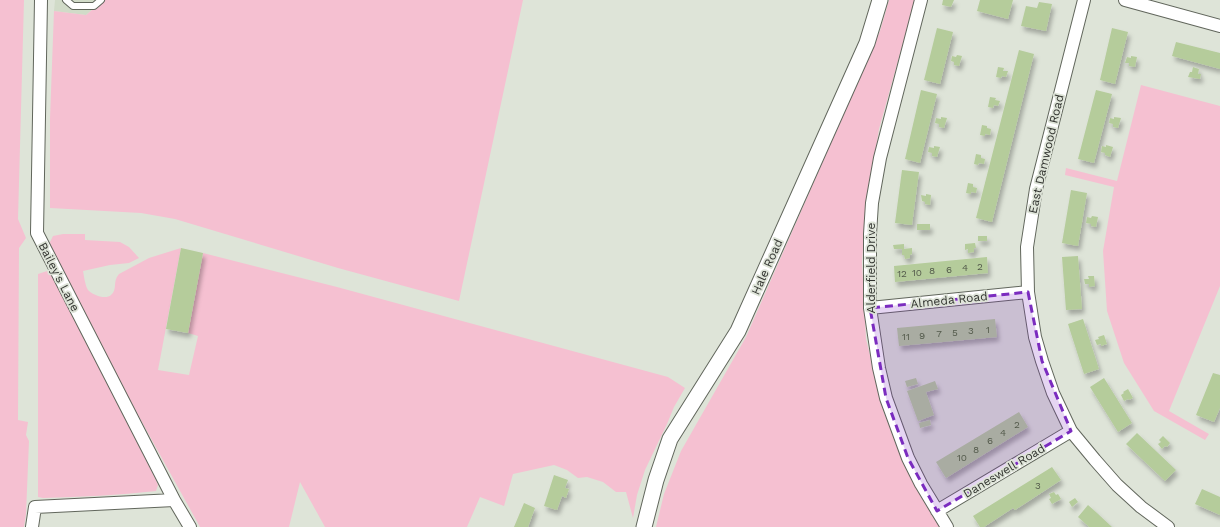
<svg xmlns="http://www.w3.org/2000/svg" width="1220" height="527" font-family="'Work Sans',sans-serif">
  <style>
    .built { fill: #d1dbc8 }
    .green { fill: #f5c0d1 }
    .building { fill: #b5cc9b; filter: url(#shadow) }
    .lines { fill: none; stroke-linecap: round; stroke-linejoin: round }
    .service-casing { stroke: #61665c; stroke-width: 8 }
    .minor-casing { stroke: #61665c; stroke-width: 14 }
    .tertiary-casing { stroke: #61665c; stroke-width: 17 }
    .service { stroke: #fff; stroke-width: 6 }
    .minor { stroke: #fff; stroke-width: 12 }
    .tertiary { stroke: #fff; stroke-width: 15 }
    .marked { fill: #7b2cbf; fill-opacity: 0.2; stroke: #7b2cbf; stroke-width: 3; stroke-dasharray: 8 5; stroke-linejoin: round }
    .labels { text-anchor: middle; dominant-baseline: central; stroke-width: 3.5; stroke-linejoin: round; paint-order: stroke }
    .number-label { font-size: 10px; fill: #535a4b }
    .street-label { font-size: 12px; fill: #323430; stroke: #dee4d8 }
  </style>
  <defs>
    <filter id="shadow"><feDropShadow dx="2.5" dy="4.5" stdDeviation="2" flood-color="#0004"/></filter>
  </defs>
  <rect width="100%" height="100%" fill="#dee4d8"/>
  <path class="built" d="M55,0h48l-17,15 -32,-4z"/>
  <path class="green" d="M0,0h24l-6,219 8,19 -7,10 -1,172 10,2 -2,13 3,6 -3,73 -2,13h-24z
    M104,0h419l-64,301 -121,-33 -163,-49 -34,-6 -91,-5v-90l4,-107 32,4z
    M889,0h26l-36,129 -13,80 -4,53 4,77 18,74 28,67 22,38 6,9h-284l8,-33 17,-43 65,-114 134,-306z
    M1141,85l79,21v180l-51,125 40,23 -4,6 -51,-29 -30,-48 -17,-52 -4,-60 11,-64 -49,-12 1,-7 51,13z
    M63,234h22v6l35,2 9,5 10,11 -10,5 -19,2 -27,6c1,5 2,14 5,19 4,5 18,10 23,5 7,-6 1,-13 8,-21l30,-16 32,-10 -23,122 31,5 9,-39 -10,-3 15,-80 134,34 331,90 17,11 -11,19 -7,17 -22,46 -8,25 -4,23 -7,-26h-10l-13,-10 -16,-5 -9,1 -11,-8 -13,-5 -41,9 -9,32 -24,-9 -13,30h-142l-25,-45 -11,45h-89l-88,-159 -61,-119 -1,-7 3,-6z
    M47,271l6,2 103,207 2,5 -2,6c-37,4 -75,6 -113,7l-5,-1v-223z"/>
  <path class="building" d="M943,0h11l-3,7 -9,-2z
    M980,0h33l-5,19 -31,-8z
    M1039,2l13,2 -6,27 -25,-5 5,-20 11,2z
    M937,28l16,4 -13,52 -16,-4z
    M1112,28l16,4 -13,52 -15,-4z
    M1176,42l44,11v16l-48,-13z
    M1019,50l15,4 -42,168 -16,-4z
    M957,55l5,1 -3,10 -5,-1v-3l-3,-1 1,-5 4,1z
    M1131,56l6,1 -2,10 -6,-1v-3h-4l2,-6 4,1z
    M998,67l6,1 -1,3h5l-2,6 -4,-1 -1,2 -5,-1z
    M1193,67l6,2 -1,5h3l-1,5 -12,-2 2,-5h2z
    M921,90l16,4 -17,69 -15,-4z
    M1096,90l16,4 -18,69 -16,-4z
    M990,97l6,1 -1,2 5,1 -2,5 -4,-1 -1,3 -5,-1z
    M941,117l6,1 -3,10 -5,-1v-3l-4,-1 1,-5 5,1z
    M1114,117l7,1 -3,10 -5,-1v-3l-4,-1 1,-5 4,1z
    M982,125l5,1v2l4,1 -1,6 -5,-1v2l-5,-1z
    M1106,145l7,2 -3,10 -5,-2v-2l-4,-1 1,-6 4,1z
    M934,146l6,1 -3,10 -5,-1v-3l-4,-1 1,-5 5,1z
    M976,154l5,1v3l4,1 -1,5 -5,-1 -1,2 -4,-1z
    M902,170l17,2 -7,53 -17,-2z
    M968,183l5,1v3l4,1 -1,5 -5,-1v2l-5,-1z
    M1071,190l16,3 -9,53 -16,-3z
    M926,194l5,1 -1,10 -5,-1v-2l-3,-1 -1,-6 5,1z
    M1092,216l6,1 -2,10 -5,-1v-2l-5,-1 1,-6 4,1z
    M917,224h13v6h-13z
    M978,236h9v5h-9z
    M975,243l1,5h-2v4l-6,1v-4l-3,1v-6z
    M904,244v5l8,-1v6l-2,1v3l-5,1 -1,-4h-2v-6h-8l-1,-4z
    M181,248l22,5 -15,80 -22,-4z
    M1078,256l4,53 -16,1 -4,-53z
    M987,257l1,16 -93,9 -1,-16z
    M1088,276h6l1,10 -6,1v-3h-4l-1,-5h5z
    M995,319l2,18 -98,9 -2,-18z
    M1083,319l16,50 -15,5 -16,-50z
    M1104,335l3,9 -6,2v-2l-4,1 -2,-5 4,-1 -1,-2z
    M1213,373l7,2v33l-6,14 -18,-7z
    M916,378l2,6 -11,3 -2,-6z
    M1104,378l28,45 -14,9 -28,-45z
    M935,381l3,8 -12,3 8,23 -16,6 -11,-30z
    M1128,389l5,9 -4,2 -1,-1 -4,2 -3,-6 3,-2 -1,-1z
    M1019,412l9,15 -82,51 -10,-16z
    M930,420l1,5 -11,3 -1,-5z
    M1137,433l39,37 -11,11 -39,-37z
    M1163,436l7,7 -3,4 -2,-1 -3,3 -4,-5 3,-2 -2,-2z
    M1052,467l9,13 -46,30 -2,-2 -29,19h-4l-7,-11z
    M554,475l14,5 -3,8 4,1 -3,9 -4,-2 -5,14 -13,-4z
    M1202,489l18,8v18l-25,-11z
    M1054,492l2,3 2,-1 3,5 -9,5 -3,-5 2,-1 -2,-4z
    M1075,498l3,4 -6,5 -3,-5z
    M524,503l11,5 -7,19h-14z
    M1088,505l9,8 15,14h-23l-2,-2 -9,-8z"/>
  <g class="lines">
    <defs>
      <path id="service" d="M66,0l7,6h21l7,-6"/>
      <path id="minor" d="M41,0l-4,233 137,267 16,27
        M921,0l-41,158 -8,45 -2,31v74l9,60 7,30 22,60 13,26 26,43
        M1084,0l-48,189 -9,58 1,45 7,45 7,24 11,32 18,38 24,29 22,25 24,22 27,20
        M1125,0l95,26
        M870,308l158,-16
        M937,511l134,-80
        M32,527l3,-20 139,-7"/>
      <path id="tertiary" d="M644,527l12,-47 14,-41 68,-108 129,-288 13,-43"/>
    </defs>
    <use href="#service" class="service-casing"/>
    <use href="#minor" class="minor-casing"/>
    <use href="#tertiary" class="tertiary-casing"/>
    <use href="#service" class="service"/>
    <use href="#minor" class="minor"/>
    <use href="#tertiary" class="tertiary"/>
  </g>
  <path class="marked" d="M1028,292l14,69 29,70 -134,80 -29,-53 -22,-60 -16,-90z"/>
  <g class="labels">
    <g class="number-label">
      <text x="980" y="266">2</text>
      <text x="965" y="267">4</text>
      <text x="949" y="269">6</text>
      <text x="932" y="270">8</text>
      <text x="917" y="272">10</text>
      <text x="902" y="273">12</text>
      <text x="988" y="329">1</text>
      <text x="971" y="330">3</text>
      <text x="955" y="332">5</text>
      <text x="939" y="333">7</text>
      <text x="922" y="335">9</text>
      <text x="906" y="336">11</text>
      <text x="1017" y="424">2</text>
      <text x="1003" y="432">4</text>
      <text x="990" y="440">6</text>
      <text x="976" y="449">8</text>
      <text x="962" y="457">10</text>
      <text x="1038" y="485">3</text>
    </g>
    <g class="street-label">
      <text transform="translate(1046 154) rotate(-77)">East Damwood Road</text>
      <text transform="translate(767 267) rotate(-66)">Hale Road</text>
      <text transform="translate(871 268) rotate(-90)">Alderfield Drive</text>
      <text transform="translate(59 277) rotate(63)">Bailey's Lane</text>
      <text transform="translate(949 300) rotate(-6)">Almeda Road</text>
      <text transform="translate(1004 471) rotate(-31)">Daneswell Road</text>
    </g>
  </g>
</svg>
